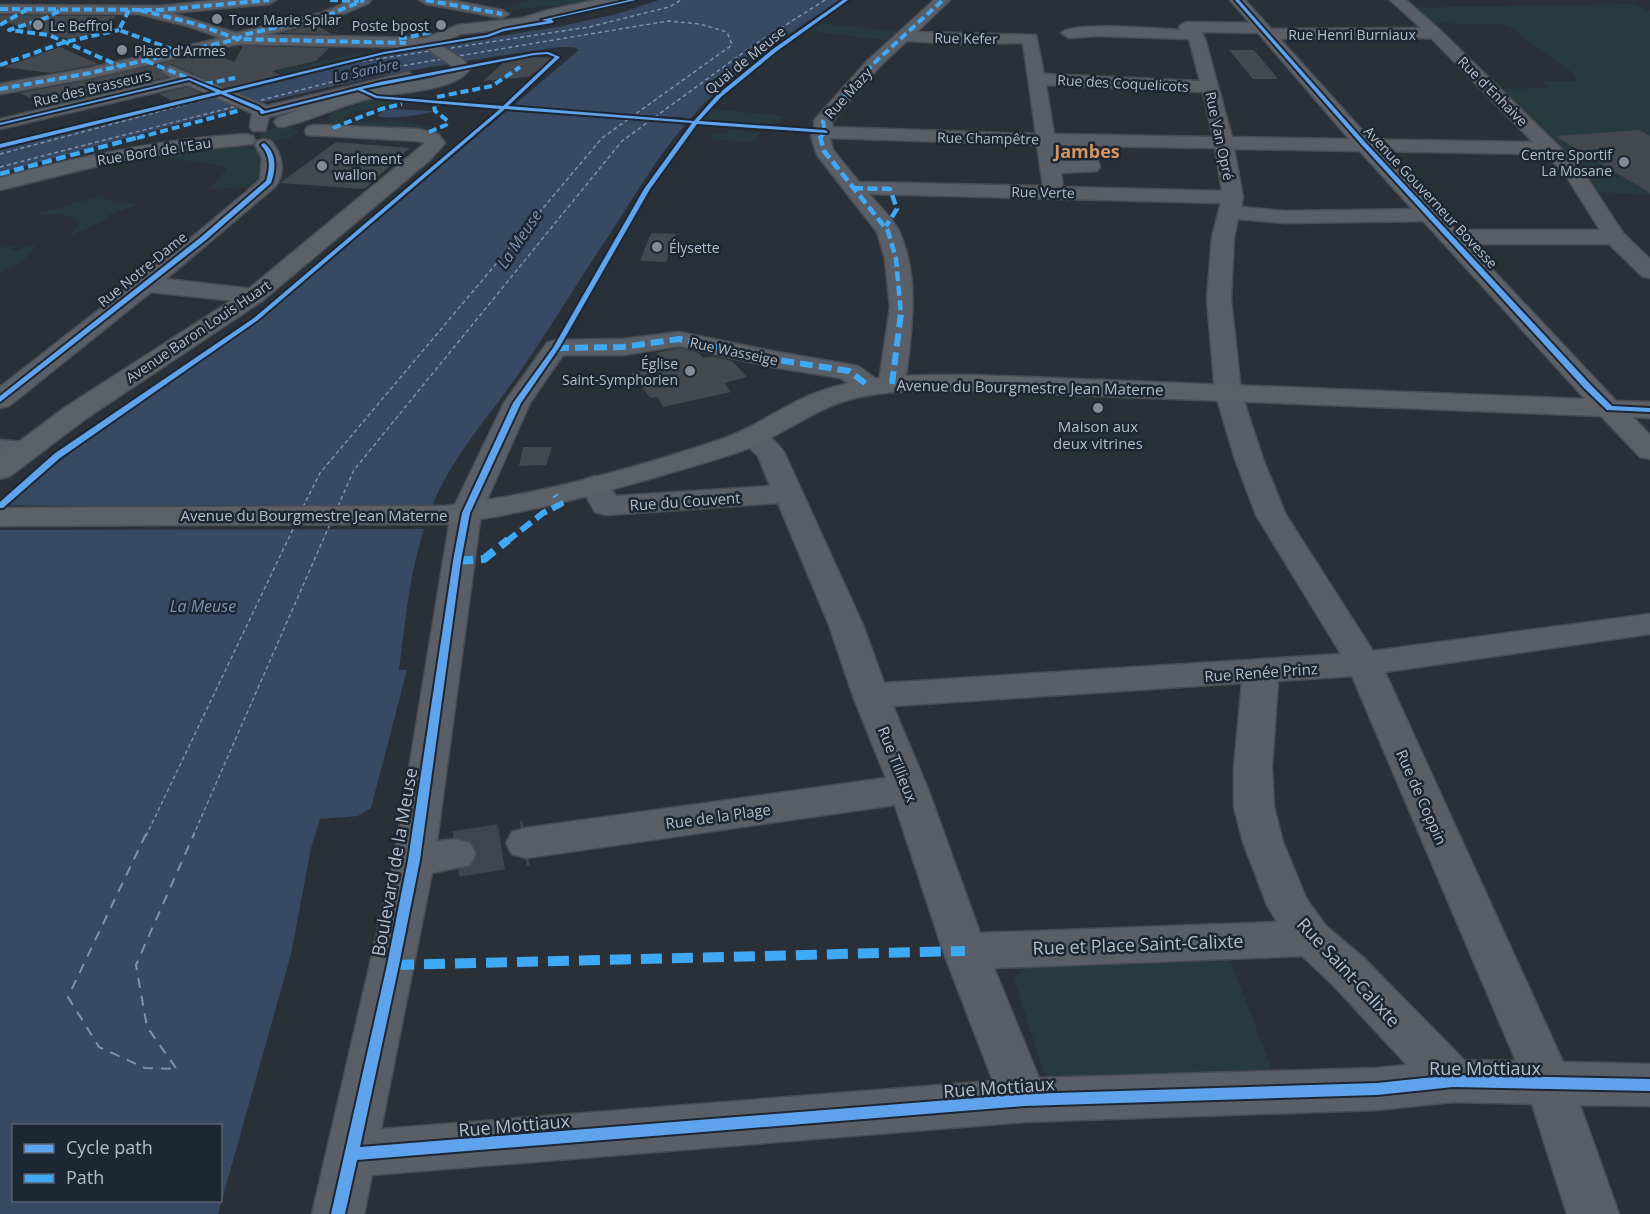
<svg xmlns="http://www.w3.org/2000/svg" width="1650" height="1214" font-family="'Open Sans',sans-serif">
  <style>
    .green { fill: #273a3e }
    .water { fill: #384963; fill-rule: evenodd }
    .pier { fill: #2a3038 }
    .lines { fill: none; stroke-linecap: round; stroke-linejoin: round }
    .ferry-far1 { stroke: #7c92b1; stroke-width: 1.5; stroke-dasharray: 4 3; stroke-linecap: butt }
    .ferry { stroke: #7c92b1; stroke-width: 2; stroke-dasharray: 10 8; stroke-linecap: butt }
    .building { fill: #444950 }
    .minor-tunnel { stroke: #3f454e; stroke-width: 46; stroke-dasharray: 46 22; stroke-linecap: butt }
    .minor-casing { stroke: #484c53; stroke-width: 3 }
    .major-casing { stroke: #484c55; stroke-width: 3 }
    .minor { fill: #5a5e66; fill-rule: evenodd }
    .major { fill: #5c6168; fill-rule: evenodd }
    .quiet-far4 { stroke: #3fa9f5; stroke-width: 4; stroke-dasharray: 8 4; stroke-linecap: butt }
    .quiet-far3 { stroke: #3fa9f5; stroke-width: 4.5; stroke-dasharray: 10 4.5; stroke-linecap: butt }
    .quiet-far2 { stroke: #3fa9f5; stroke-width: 6; stroke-dasharray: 13 6; stroke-linecap: butt }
    .quiet-far1 { stroke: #3fa9f5; stroke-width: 8; stroke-dasharray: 16 8; stroke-linecap: butt }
    .quiet { stroke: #3fa9f5; stroke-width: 10; stroke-dasharray: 21 10; stroke-linecap: butt }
    .cycleway-casing { stroke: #1d2633; stroke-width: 4 }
    .cycleway { fill: #60a3ed; fill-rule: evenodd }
    .poi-dot { fill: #848b96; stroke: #1d2633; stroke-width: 2 }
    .labels { text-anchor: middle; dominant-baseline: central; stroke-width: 5; stroke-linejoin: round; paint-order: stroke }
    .far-poi-label { font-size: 14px; fill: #b4bcc9; stroke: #1d2633; text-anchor: start }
    .far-street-label { font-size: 14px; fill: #b4bcc9; stroke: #1d2633 }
    .far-water-label { font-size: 14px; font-style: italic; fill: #7c92b1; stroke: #1d2633 }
    .street-label { font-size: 15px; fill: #b4bcc9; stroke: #1d2633 }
    .poi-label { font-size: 15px; fill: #b4bcc9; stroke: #1d2633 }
    .water-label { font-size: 16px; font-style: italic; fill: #7c92b1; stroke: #1d2633 }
    .far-district-label { font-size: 18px; font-weight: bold; fill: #d59563; stroke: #1d2633 }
    .near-street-label { font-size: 18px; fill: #b4bcc9; stroke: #1d2633 }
  </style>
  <rect width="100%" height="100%" fill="#2a3038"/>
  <path class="green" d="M531,0h63l-36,6 -59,4z
    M1633,4l17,7v184l-71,-4 -91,-102 61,-1 -6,-7h34l-3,-7 -63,-46 -12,-4 -86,-1 -16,-15z
    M821,23l80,9 -8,9 -83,-10z
    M393,49h2l-111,26 -7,-4 81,-18 12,1z
    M370,100l34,2 -53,11 -7,5 6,3 -14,4 -6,-1v-7l3,-4z
    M711,109l73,7 -9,11 -74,-5z
    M400,121l33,6 -12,4 -50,-2 3,-3 -22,-2 3,-2z
    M279,127l15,1 5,4c-10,9 -27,10 -39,5l1,-4z
    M729,130l31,2 -6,10 -45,-3 5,-6 12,1z
    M236,144l25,7 4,4 -1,24 -11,8 -43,2 16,-19 -2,-4 -57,-8 -33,1 17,-7z
    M104,195l2,5 7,1 -2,2 28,1c-11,5 -22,7 -32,12l3,1 -39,19 8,-14c-13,-10 -31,-7 -46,-7z
    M25,243h2l-18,6 5,2 17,-6 4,1 -11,14 -24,14v-26z
    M1226,949l49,128 -229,2 -32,-100 19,-18z"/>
  <path class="water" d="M659,0h181c-49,32 -100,66 -140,108 -34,35 -59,77 -85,118 -30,45 -59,92 -89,137 -31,47 -72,89 -94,143 -21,53 -26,109 -33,164h8l-36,138 -13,8 -38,3 -9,29 -20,106 -73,260h-218v-702l75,-64 186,-129 318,-269 -5,-3h-14c-70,10 -139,20 -207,35 -119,25 -236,58 -353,91v-26l130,-34 244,-57 183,-29 60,-13zM14,1126h206v74h-206z
    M393,109l42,2c-12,4 -46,9 -57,5l4,-5z"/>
  <path class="pier" d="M509,107l181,11 -23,1 25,2 -3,3 -181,-13 7,-1 -9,-1z
    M2,505l88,1 346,-1 -9,24 -427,1z"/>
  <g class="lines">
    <path class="ferry-far1" d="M444,49l145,-22 80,-20 12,-7
      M233,92l92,-25 105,-16
      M254,102l124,-32 64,-11
      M0,154l217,-58
      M0,167l237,-61
      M338,506l16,-36 268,-329 129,-94 74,-47
      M303,507l17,-34 282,-335 130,-93 -5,-13 -27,-8 -32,-3 -210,35
      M146,836l149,-311
      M193,836l137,-312"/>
    <path class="ferry" d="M146,834l-78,163 31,50 46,21 32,1
      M176,1068l-29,-41 -11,-62 58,-131"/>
  </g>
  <path class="building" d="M0,15l115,1 -4,14 -43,9 -36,-10 -3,2 -2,-3 -27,-7z
    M315,25l17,9 -50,-1z
    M243,46l86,2 -13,13 -44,10 9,4 -53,13 -57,-24 -11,6 7,7 -120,28 -28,-12 71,-13 121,-28 23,10z
    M60,47l38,17 -48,9 -46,-6z
    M1229,50h25l24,29h-25z
    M528,57l32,1 -32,19 -45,4 21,-19z
    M187,87l17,8 -30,7 -15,-8z
    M1640,130l10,6v57l-95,-57z
    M336,142l74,6 -46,41 -84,-6z
    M651,233l25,1 -10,28 -26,-1z
    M679,348l20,5 4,5 9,-2 20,5 15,16 -23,6 7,9 -68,15 -5,-10 -8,1 -19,-25 35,-7 -10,-13z
    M523,447h29l-6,18 -27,1z"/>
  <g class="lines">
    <path class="minor-tunnel" d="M456,854l70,-11"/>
    <defs>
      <path id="minor" d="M221,0h55l-7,4 -98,9 65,20 85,-20 31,-13h19l-2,3 -38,16 -67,16 163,3 8,5 -8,5 -189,-4 -148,34 -90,16v-10l90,-16 131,-30 -30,-11 -52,-13 -139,-1v-8l160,1z
        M419,0h31l52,10 7,4 -7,4 -76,-14z
        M934,0h16l-33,32 119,3 8,39 156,7 -11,-42 -93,-3 -27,2 -8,-5c10,-12 101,-4 120,-3l-2,-3 3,-3 5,-2 76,1 5,2 2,4 151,-1 -31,-28h16l34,30 140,137 43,66 27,26v19l-8,-2 -33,-32h-159l-8,-2 -3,-5 3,-5 8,-2h150l-35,-56 -20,-20 -311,-5 9,48 -2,10 44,4 145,-2 7,2 4,4 -4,4 -7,2 -145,2 -47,-4 -4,18 -3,62 10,93 22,67 23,56 87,136 277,-37v20l-265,38 178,390 87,2v42l-70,-1 39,109h-52l-35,-110 -79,-2 -76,8 -353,12 -652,53 -8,39h-52l82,-354 57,-347 53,-110 43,-60 9,-3 67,-1 56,-7 93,19 86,15 21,15 11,-74 -5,-48 -8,-27 -60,-77 -6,-19 4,-6 -1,-9 3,-4 50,-56zM1201,32l60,1 2,4 5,2 163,-1 102,104 -301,-5 -27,-98zM907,41l56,3 60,-1 13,91 -203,-7 -1,-5 47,-55zM1046,85l157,7 10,45 -159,-3zM830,138l207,7 6,41 -184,-4 -26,-32zM1056,145l18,1 5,15h-20zM1093,146l122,2 7,43 -159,-4 -2,-14 36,-2 3,-4zM869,194l352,9 -9,34 -5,62 8,93 20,67 21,56 85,139 -457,29 -21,-58 -79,-173c-10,-14 -23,-24 -41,-20l-4,6 19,18 12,30 -154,10 -11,-17 -10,-3 -10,3 -5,6 15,27 11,3 172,-12 51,122 24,71 33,82 -360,50 -14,4 -6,11 6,11 14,4 369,-53 48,146 50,130 -612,48 51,-256 38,-8 6,-11 -6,-11 -14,-4 -19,2 44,-328 49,-110 33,-48h60l56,-9 93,21 69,11 20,15 9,2 9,-2 3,-4 10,3 9,-2 4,-6c6,-50 16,-105 -6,-153 -6,-13 -20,-25 -30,-37zM1352,676l164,385 -52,-1 -100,-102 -38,-32 -20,-28 -23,-56 -9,-35 -2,-40 6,-86zM1242,683l-8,84v40l9,35 24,63 10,17 -297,11 -52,-144 -35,-83zM1302,956l30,28 75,81 -30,3 -338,10 -45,-110z
        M170,66l97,40 141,-34 8,5 -2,4 -145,36 -4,14h-12l-3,-4 2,-14 -65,-28 -187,44v-10l172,-41 -10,-7z
        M264,139l7,2c11,13 15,30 5,45l-110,93 88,10 8,2 4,5 -4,5 -8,2 -103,-11 -142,114 -9,2v-21l196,-153 64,-54 2,-22 -7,-13 2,-4z
        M0,440l37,3 4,6 -4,6 -10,2 -27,-1z"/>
      <path id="major" d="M596,0h29l-2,3 -71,15 -27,9 -64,7 -22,10 26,17 4,9c-15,20 -64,22 -88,26 -34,6 -65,23 -98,31l-6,-1 -3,-4 3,-4c40,-15 81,-29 124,-35 14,-2 45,-4 51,-17l-33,-23 2,-3 37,-15 65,-7 25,-8z
        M1230,0h15l125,139 246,262 34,1v16l-17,-1 17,18v24l-10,-2 -39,-41 -626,-25c-48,0 -99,-4 -144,15 -31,13 -58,34 -90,45 -25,9 -52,16 -78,24 -72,21 -144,40 -218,49l-445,2v-18l445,-2c93,-11 185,-36 274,-66 34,-11 62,-33 94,-46 52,-21 108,-19 162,-19l610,24 -229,-252z
        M314,125l104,4 20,5 7,9 -15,17 -168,141 -178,119 -74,56 -10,3v-23l64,-48 182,-117 179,-148 -7,-2 -111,-6 -2,-4 2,-4z
        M246,134l7,2 2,4 -2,4 -70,7 -61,9 -122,30v-12c81,-22 162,-39 246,-44z"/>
    </defs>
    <use href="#minor" class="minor-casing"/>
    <use href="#major" class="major-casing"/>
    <use href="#minor" class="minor"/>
    <use href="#major" class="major"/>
    <path class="quiet-far4" d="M330,0l29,1
      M426,0l76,14
      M0,9l160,1 109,-10
      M129,10l-10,20 61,22
      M140,10l56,14 42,15 168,4
      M59,11l-13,7 -37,12 40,5 73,32
      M0,25l26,-15
      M399,39l34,-7
      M146,61l42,17
      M0,65l65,-23 54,-12
      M205,84l30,-6
      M0,89l90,-16 148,-34 5,-4 83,-19 38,-16
      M437,97l55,-11 28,-19
      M333,128l48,-19 21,-5
      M429,132l17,-7 2,-4 -13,-10 -1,-6 5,-2
      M137,138l104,-28
      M820,138l5,-6 -2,-11 50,-57 70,-64"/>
    <path class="quiet-far3" d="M820,136l4,15 64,80 8,28 5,55
      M0,174l143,-38
      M853,188l37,1 7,20 -11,17"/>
    <path class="quiet-far2" d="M556,348l67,-1 56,-8 93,20 77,12 21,16
      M892,384l9,-71
      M506,542l37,-29 18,-9 -6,-9"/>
    <path class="quiet-far1" d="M457,561l27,-2 24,-19"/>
    <path class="quiet" d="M393,965l572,-14"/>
    <defs>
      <path id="cycleway" d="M629,0h7l-85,19 3,3 -2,1 -48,8 -16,6 -104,17 -158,39 32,13 7,5 115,-29 154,-29 14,-1 12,5 -52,49 186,15 23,-26 56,-46 70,-49h5l-71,51 -56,46 -22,24 126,9 3,2 -1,1 -130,-9 -47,65 -91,159 -38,55 -51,110 -9,48 -41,299 -21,105 -39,182 664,-53 353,-11 76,-8 197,4v12l-197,-4 -76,8 -353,11 -667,54 -12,54h-14l56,-249 21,-105 45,-299 9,-48 51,-110 40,-55 91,-159 48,-66 -187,-14 -247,211 -198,138 -57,50h-3v-6l54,-48 200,-136 246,-209 -124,-11 -18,-8 -96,24 -2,-1v-2l-39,-17 -221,54v-4l216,-52 -27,-12 -189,45v-2l189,-45 33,13 162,-39 103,-17 16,-6 45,-8 -7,-1zM547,54l8,3 -52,49 -126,-10 -15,-7 172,-34z
        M1235,0h4l126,142 225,242 22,22 38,2v4l-43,-2 -23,-22 -223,-244z
        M264,143c13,10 12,26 7,40l-65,57 -206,162v-6l201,-159 65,-56c4,-13 5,-25 -5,-36z"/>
    </defs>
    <use href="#cycleway" class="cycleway-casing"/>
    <use href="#cycleway" class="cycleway"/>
  </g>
  <g class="poi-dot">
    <circle cx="217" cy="19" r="6"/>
    <circle cx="38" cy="25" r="6"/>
    <circle cx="441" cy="25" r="6"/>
    <circle cx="122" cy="50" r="6"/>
    <circle cx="1624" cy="162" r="6"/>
    <circle cx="322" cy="166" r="6"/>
    <circle cx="657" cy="247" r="6"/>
    <circle cx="690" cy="371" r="6"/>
    <circle cx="1098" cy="408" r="6"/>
  </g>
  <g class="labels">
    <g class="far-poi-label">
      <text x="229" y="19">Tour Marie Spilar</text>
      <text x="50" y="25">Le Beffroi</text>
      <text x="429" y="25" text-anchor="end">Poste bpost</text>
      <text x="134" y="50">Place d'Armes</text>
      <text x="1612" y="154" text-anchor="end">Centre Sportif<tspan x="1612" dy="16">La Mosane</tspan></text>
      <text x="334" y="158">Parlement<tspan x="334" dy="16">wallon</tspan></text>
      <text x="669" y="247">Élysette</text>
      <text x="678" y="363" text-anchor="end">Église<tspan x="678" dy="16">Saint-Symphorien</tspan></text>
    </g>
    <g class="far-street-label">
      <text x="1352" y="34">Rue Henri Burniaux</text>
      <text transform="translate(966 38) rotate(1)">Rue Kefer</text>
      <text transform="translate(745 60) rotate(-39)">Quai de Meuse</text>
      <text transform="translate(1123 83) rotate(3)">Rue des Coquelicots</text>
      <text transform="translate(92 88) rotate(-13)">Rue des Brasseurs</text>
      <text transform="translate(1493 91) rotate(45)">Rue d'Enhaive</text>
      <text transform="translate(848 93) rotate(-48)">Rue Mazy</text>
      <text transform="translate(1220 136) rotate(78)">Rue Van Opré</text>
      <text transform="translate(988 138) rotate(1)">Rue Champêtre</text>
      <text transform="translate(154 151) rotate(-9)">Rue Bord de l'Eau</text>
      <text transform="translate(1043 192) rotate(1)">Rue Verte</text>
      <text transform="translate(1431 197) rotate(47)">Avenue Gouverneur Bovesse</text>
      <text transform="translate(142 269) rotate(-39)">Rue Notre-Dame</text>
      <text transform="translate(198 331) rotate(-34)">Avenue Baron Louis Huart</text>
      <text transform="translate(734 351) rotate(12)">Rue Wasseige</text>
    </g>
    <g class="far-water-label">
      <text transform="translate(366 70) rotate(-12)">La Sambre</text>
    </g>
    <g class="street-label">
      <text transform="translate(1030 387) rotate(1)">Avenue du Bourgmestre Jean Materne</text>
      <text transform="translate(685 501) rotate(-4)">Rue du Couvent</text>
      <text x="314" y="515">Avenue du Bourgmestre Jean Materne</text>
      <text transform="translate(1261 672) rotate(-4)">Rue Renée Prinz</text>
      <text transform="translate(898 764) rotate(68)">Rue Tillieux</text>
      <text transform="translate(1422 797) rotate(66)">Rue de Coppin</text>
      <text transform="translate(718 816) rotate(-8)">Rue de la Plage</text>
    </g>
    <g class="poi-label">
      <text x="1098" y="426">Maison aux<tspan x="1098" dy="17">deux vitrines</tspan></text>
    </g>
    <g class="water-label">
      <text transform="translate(519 239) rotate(-56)">La Meuse</text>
      <text x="203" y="606">La Meuse</text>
    </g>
    <g class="far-district-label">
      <text x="1087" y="151">Jambes</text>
    </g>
    <g class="near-street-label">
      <text transform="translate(394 862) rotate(-80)">Boulevard de la Meuse</text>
      <text transform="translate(1138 944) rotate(-2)">Rue et Place Saint-Calixte</text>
      <text transform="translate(1349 972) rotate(47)">Rue Saint-Calixte</text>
      <text x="1485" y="1068">Rue Mottiaux</text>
      <text transform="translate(999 1087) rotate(-4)">Rue Mottiaux</text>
      <text transform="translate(514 1125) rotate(-5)">Rue Mottiaux</text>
    </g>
  </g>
  <rect x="12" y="1124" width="210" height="78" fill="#1d2633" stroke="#59626f" stroke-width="1.5"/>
  <rect x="24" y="1144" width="30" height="9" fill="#60a3ed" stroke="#59626f" stroke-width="1.5"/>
  <text x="66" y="1154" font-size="18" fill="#b4bcc9">Cycle path</text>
  <rect x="24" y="1174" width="30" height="9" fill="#3fa9f5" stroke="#59626f" stroke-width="1.5"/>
  <text x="66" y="1184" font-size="18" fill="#b4bcc9">Path</text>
</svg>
